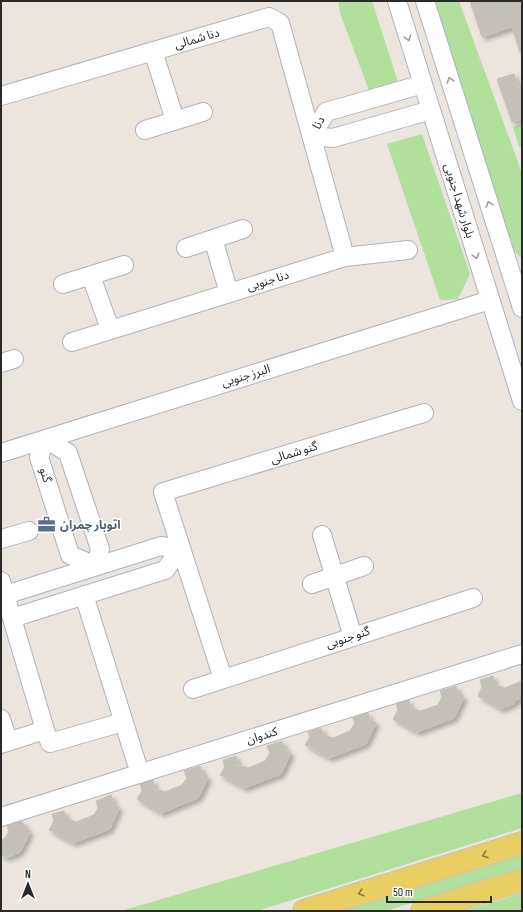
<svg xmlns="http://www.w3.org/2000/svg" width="523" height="912" font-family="'Sofia Sans Condensed','Noto Sans Arabic',sans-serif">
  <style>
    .green { fill: #b1df9c }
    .building { fill: #c4bfb8; stroke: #c7c1b6; filter: url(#shadow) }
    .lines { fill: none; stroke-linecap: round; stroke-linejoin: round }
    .minor-casing { stroke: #b0b2bd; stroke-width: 20 }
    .major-casing { stroke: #c3c3c3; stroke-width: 24 }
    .minor { stroke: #fff; stroke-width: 18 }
    .major { stroke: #e9ce63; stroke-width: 22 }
    .oneway { stroke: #9f9f9f }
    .oneway2 { stroke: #8a7c46 }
    .labels { text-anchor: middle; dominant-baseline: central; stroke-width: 3; stroke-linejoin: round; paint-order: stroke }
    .street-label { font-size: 12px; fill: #2a2a2a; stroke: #fff }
    .service-label { font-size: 12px; font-weight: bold; fill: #4e5e75; stroke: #fff; text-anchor: start }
  </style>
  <defs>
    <filter id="shadow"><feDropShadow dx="3.5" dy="3.5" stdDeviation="2" flood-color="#0004"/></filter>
  </defs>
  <rect width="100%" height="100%" fill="#ebe5dd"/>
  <path class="green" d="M338,1h34l27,84 -29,8 -30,-80z
    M432,1h27l60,164 3,10v84l-10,-11z
    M522,124v22l-3,1 -6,-20z
    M422,134l48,140 -12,25 -18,1 -53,-156z
    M522,793v35l-265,83h-136z
    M522,853v15l-136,43h-45z
    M522,893v18h-58z"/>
  <path class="building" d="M470,1h52v50l-2,1 -8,-25 -30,10z
    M514,74l8,22v23l-10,3 -15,-43z
    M493,676l2,9 10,3 17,-7v17l-8,3 1,2 -14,6 -23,-13 4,-9 -2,-7z
    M456,686l2,7 6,4 -10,21 -37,14 -24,-13 5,-9 -2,-6 13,-4 2,8 9,3 18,-6 4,-8 -2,-6z
    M368,713l2,6 6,4 -10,21 -37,14 -24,-13 5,-8 -2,-5 13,-4 2,7 10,3 17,-7 5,-8 -2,-5z
    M282,741l3,8 6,4 -10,21 -37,14 -24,-13 5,-8 -2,-7 13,-4 2,9 10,3 17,-7 5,-8 -3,-7z
    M200,766l3,7 5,5 -10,20 -37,15 -24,-14 5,-8 -2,-7 13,-4 2,9 10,3 17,-7 5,-7 -3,-7z
    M111,795l3,9 5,4 -9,21 -37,14 -24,-13 5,-9 -2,-7 12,-3 3,8 9,3 18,-7 4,-7 -2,-7z
    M22,821l3,6 5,5 -10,20 -14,6 -1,-3 -4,2v-17l3,-1 5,-7 -2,-6z"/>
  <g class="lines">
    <defs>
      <path id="minor" d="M397,1l125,400
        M425,1l97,307
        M153,51l22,69
        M423,84l-97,28 -14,24 21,2 98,-28
        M1,96l268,-79 11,6 65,234 -273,85
        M145,130l58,-18
        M213,239l16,54
        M186,248l57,-19
        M345,257l63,-7
        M91,276l19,53
        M63,284l61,-19
        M1,363l13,-4
        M46,439l22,14 32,96 -4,17 -26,-11 -31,-98z
        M1,453l489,-153
        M322,535l31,102
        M1,539l28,-8
        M1,581l44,149 5,13 73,-21
        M312,584l52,-18
        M5,595l156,-49 20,3 -16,21 -153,48
        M84,595l56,179
        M223,679l-60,-187 261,-79
        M193,689l280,-91
        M1,719l7,23
        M1,744l44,-14
        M1,817l521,-163"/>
      <path id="major" d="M304,911l218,-68
        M422,911l100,-31"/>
    </defs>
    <use href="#minor" class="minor-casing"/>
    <use href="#major" class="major-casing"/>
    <use href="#minor" class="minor"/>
    <use href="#major" class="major"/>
  </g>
  <defs><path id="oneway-chevron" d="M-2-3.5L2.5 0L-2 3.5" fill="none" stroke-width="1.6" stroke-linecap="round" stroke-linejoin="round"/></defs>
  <g class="oneway">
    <use href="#oneway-chevron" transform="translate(408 38) rotate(72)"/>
    <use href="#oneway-chevron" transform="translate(450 80) rotate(-108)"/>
    <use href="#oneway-chevron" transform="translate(489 204) rotate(-107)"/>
    <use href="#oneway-chevron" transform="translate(476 256) rotate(73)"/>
  </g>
  <g class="oneway2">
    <use href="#oneway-chevron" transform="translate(485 855) rotate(163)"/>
    <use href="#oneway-chevron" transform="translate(361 893) rotate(163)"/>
  </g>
  <defs>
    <symbol id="office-bare" viewBox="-9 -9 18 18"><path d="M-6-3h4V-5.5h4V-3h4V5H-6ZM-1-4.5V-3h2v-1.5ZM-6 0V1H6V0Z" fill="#5c6f8a" stroke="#fff" stroke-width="2.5" paint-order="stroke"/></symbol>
  </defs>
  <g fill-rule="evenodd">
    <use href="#office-bare" x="34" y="512" width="25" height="25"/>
  </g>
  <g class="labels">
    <g class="street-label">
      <text transform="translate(197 39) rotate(-16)">دنا شمالی</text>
      <text transform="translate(319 123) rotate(-60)">دنا</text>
      <text transform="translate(459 201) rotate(73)">بلوار شهدا جنوبی</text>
      <text transform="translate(268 281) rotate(-17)">دنا جنوبی</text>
      <text transform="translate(246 376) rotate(-17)">البرز جنوبی</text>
      <text transform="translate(294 453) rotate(-17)">گنو شمالی</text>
      <text transform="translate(45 475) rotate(72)">گنو</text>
      <text transform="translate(348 638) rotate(-18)">گنو جنوبی</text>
      <text transform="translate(262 736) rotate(-17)">کندوان</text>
    </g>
    <g class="service-label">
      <text x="60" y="525">اتوبار چمران</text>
    </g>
  </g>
  <rect width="523" height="912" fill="none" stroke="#2a2a2a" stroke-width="4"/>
  <g transform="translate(28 884)" stroke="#ffffff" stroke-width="3" paint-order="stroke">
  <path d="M0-3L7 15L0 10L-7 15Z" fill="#2a2a2a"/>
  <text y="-6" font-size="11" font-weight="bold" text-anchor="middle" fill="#2a2a2a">N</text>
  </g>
  <path d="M387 896v6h104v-6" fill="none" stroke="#2a2a2a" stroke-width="2"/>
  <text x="393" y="896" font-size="12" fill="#2a2a2a" stroke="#ffffff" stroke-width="3" paint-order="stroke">50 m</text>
</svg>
